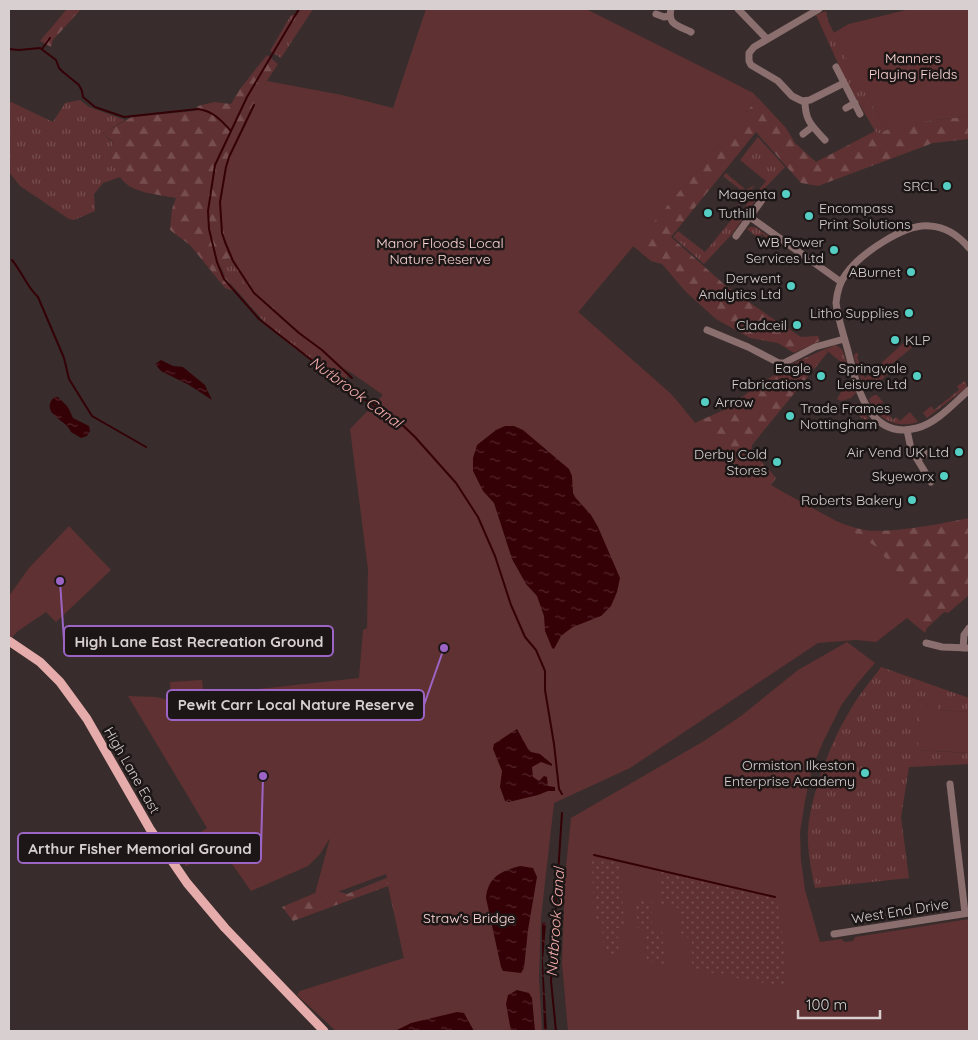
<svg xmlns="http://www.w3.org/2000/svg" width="978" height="1040" font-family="Quicksand,sans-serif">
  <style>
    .grass { fill: url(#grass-tufts) }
    .forest { fill: url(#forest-firs) }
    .park { fill: #603132 }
    .garden { fill: url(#garden-dots) }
    .water { fill: url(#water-ripples) }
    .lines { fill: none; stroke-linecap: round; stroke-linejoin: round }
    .stream { stroke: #340107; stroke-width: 2 }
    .minor { stroke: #8b6e6e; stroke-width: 7 }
    .major { stroke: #e6acab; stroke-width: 9 }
    .poi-dot { fill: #55cec4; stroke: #1c1716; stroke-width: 2 }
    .labels { text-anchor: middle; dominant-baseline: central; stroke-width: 5; stroke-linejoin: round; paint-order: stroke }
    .park-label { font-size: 14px; fill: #fdd6d5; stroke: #1c1716 }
    .poi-label { font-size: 14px; fill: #d8d0d0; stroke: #1c1716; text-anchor: end }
    .street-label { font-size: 14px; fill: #d8d0d0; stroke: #1c1716 }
    .water-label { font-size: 15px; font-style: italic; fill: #fdb1b1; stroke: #1c1716 }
    .leader { fill: none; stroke: #9c65c5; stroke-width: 2 }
    .callout-dot { fill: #9c65c5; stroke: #1c1716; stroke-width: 2 }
    .callout { fill: #1c1716; stroke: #9c65c5; stroke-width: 2 }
    .callout-label { font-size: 15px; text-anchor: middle; font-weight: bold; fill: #d8d0d0 }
  </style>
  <defs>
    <pattern id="grass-tufts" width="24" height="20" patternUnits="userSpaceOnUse" patternTransform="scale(1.25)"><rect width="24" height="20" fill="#603132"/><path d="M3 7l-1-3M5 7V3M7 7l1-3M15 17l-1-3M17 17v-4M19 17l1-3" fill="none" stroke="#764e4f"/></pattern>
    <pattern id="forest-firs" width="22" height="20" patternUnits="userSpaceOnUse" patternTransform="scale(1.25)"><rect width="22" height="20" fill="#603132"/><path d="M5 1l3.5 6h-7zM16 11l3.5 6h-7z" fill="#764e4f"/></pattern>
    <pattern id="garden-dots" width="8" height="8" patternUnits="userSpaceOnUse" patternTransform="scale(1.25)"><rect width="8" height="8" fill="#603132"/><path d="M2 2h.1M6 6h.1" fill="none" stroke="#764e4f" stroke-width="1.8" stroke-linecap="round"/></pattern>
    <pattern id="water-ripples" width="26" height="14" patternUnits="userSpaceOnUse" patternTransform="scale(1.25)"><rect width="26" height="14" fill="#340107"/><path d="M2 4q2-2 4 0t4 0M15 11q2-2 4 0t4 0" fill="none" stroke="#51252a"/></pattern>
  </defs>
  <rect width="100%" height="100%" fill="#382d2c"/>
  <path class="grass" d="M301,9h12l-32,49 -11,-7 21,-36h6z
    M826,11l2,10 6,12 15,-9 24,83 16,22 -11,5 -3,-3 -29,-50 -30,-66z
    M80,100l9,7 36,13 -22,13 10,10 -4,12 11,22 -17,6 -9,11 1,17 -21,9 -5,-1 -49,-33 -11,-14v-71l44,21 12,-19z
    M758,137l27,30 -21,22 -17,23 -3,-4 22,-27 -26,-21z
    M726,173l20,17 9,-5 -16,21 -1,-1 4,-12 -1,-3 -18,-14z
    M737,213l7,4 -12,17 -28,30 -31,-27 5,-6 27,21z
    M750,227h5l26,18 -5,-2 -3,3v-3l-11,-9 -4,4 -11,-9z
    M230,258l4,8 34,34 80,72 -2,13 -53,-38 -26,-22 -41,-47 -7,-16z
    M909,338l6,7 -29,24 3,4 -19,18 -6,-2 -10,-32 1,-4h3v3l-1,1 8,21z
    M836,345l6,4 7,20 -3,3 -8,-6 3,-4 -16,-13z
    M851,381l5,12 -5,5 -10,3 -4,-2 10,-17z
    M965,381l2,6 -40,31 -4,-5 8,-7 3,4 25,-20 -2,-4z
    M874,395h3l6,7 -2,3 12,15 3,-3 4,4 10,-9 8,10c-19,7 -43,-2 -49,-23z
    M854,403l6,1 8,15 -1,2 -19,-12 -2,-4z
    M881,667l88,31v14l-32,-2 -10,-7 -9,47 51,3v11l-60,3 -8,50 8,61 -94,10c-4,-19 -8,-38 -7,-58 2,-32 23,-89 40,-116 9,-17 22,-32 33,-47z"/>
  <path class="forest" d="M67,9h14l-28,31 -2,7 -11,-6z
    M267,55l11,9 -13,20 -17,37 20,179 -4,4 -19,-19 -16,-27 -9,4c1,12 10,21 17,30l-12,-4 -35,-43 -20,-15 2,-21 4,-11c-18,-4 -45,-4 -56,-21 -5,-6 -7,-15 -11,-22l4,-13 -10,-9 29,-16 63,-6 3,-5 16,-4 17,2 9,-15z
    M758,98l28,30 9,15 21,19 59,-31 3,3 11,-5 -16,-22 6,-8 46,22 35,-4 9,-4v26l-36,4 -115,43 -17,-3 -45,-51 -85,105 55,49 43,30 32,21 17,-1 2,5 -26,12 -16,-10 -28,-5 -34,-19 -30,-27 -24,-28 -11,-3 -18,-15 -55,66 93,82 13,15 -17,22 -114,-151 83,-38z
    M825,349l3,3 -76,93v6l24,27 -5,7c30,17 61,39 94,45 23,4 81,-7 104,-12v77l-21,18 -4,-1 -17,16 -2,5 -23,-19 -232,-176 29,-17 27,-12 35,-26 33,-20z
    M433,859l-29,99 -16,-72 -95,35 -11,-14 45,-19 20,6z"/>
  <path class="park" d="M426,9h160l136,68 31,16 5,5 -180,214 93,82 57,68 110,60 37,24 50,58 -49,38 -20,-2 -38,3 -188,125 -76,35 -13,115 -2,60 3,53h-206l-39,-36 3,-4 104,-33 -18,-84 -73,27 17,-63 -10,16 -12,12 -57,25 -26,-37 -21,3 -18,9 -11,-17 32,-21 -79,-132 28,1 16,4 32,-2 37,-8 118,-13 4,-48 4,-2 1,-59 -18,-140 33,-34c-26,-19 -54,-36 -78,-56 -13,-10 -24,-23 -35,-35 -14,-15 -29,-29 -38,-48 -27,-58 3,-126 35,-175l75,14 51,13z
    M910,9h59v104l-9,4 -35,4 -36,8c-22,-30 -39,-62 -55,-96l15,-9z
    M69,526l42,44 -55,52 -10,-10 -28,19 -7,7 -2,-2v-40l20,-28z
    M847,642l28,21 -18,21 -15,20 -19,38 -11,26 -7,33 -5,31 1,28 4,30 15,52 21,-3 4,3 8,-1 2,-4 114,-18v112h-401l-6,-68 3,-86 6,-59 133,-77 37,-25 57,-46z
    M202,680l2,17 -33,2 -1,-17z
    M927,703h10v7l32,2v41l-51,-3 2,-41h6z"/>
  <path class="garden" d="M592,859l27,4 6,67 -8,-2 2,28 -15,-3 -2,-31 -8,-1z
    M658,871l119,28c2,17 13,76 8,88l-93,-18v-31l-12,-2 -2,-28 -17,-3z
    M635,900l17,1v28l10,1 3,34 -18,-3 -2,-32 -7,-1z"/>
  <path class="water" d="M161,360l12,6 10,1 22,18 7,15 -23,-15 -28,-14 -6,-7z
    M54,397h4l10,10 5,11 16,8 1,5 -3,5 -6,2 -10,-6c-4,-12 -32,-18 -17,-35z
    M505,426h9l9,4 46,39 3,7 1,17 2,4 16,18 7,12 22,51 -3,14 -6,14 -10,10 -28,11 -7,5 -5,4 -7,13 -2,-1 -7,-17 -1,-15 -7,-20 -11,-12 -14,-25 -18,-56 -11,-12 -10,-20v-13l4,-13 19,-15z
    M517,729l11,20 3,3 9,2 12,10v2l-11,-4 -9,5 1,10 6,4 5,-5 3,1 1,9 7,1v4h-7l-10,4 -29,7 -4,-1 -5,-14 2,-16 -9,-22 1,-5z
    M520,866l13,2 4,9 -9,53 -4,38 -3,5 -18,-2 -2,-4 -15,-69c2,-21 15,-27 34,-32z
    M544,922l2,2 -3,37 4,70h-3l-2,-61v-47z
    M517,990l12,3 3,5 3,33h-24l-5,-27 2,-9z
    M457,1012l7,1 10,18h-79l16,-8z"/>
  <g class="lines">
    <path class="stream" d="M299,9l-52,88 -32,68 -7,46 1,18 8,33 7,17 35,40 96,75 39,23 21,20 41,46 22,34 17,39 16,49 14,32 11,13 9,21v19l9,54 5,45 3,5
      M9,49l10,1 21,-2 16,12 3,8 4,4 16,13 3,6 1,6 12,10 29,10 74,-8c15,2 23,11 33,22
      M42,49l8,-11
      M254,105l-25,52 -3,10 -6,35 2,31 3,9 8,19 21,32 45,40 23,17 30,28
      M12,260c10,12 15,27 26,37l26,61 5,21 23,37 54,31
      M594,855l181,42
      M556,1031l-5,-50 11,-168"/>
    <path class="minor" d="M671,9c-4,16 8,17 20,23
      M738,9l29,30
      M819,9l-65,38 -5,6v8l2,4 27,16 14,15 10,5 8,-1 34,-17
      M656,14l8,3 5,-1
      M836,67l24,47
      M805,101c0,20 7,25 20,39
      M846,108l9,-5
      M803,134l9,-7
      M750,217l91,65
      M736,236l26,-36
      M969,248c-10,-12 -22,-21 -39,-22 -25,-3 -70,28 -84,48 -7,9 -9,18 -10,29 2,16 8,33 12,48 9,35 20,90 69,77 20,-5 37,-25 52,-38
      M707,330l41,17 31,16h5l31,-16 29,-8
      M907,430l4,19 20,33
      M917,459l11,-6
      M926,643l16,4 27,1
      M963,648l1,-13 5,-7
      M950,784l15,129
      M834,934l135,-21"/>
    <path class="major" d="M9,641l31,21 20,20 27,37 63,110 37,54 38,45 99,103"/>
  </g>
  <g class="poi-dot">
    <circle cx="947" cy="186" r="5"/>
    <circle cx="786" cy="194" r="5"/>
    <circle cx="708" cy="213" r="5"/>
    <circle cx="809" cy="216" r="5"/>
    <circle cx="834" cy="250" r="5"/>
    <circle cx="911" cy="272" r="5"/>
    <circle cx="791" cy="286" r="5"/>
    <circle cx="909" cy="313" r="5"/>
    <circle cx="797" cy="325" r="5"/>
    <circle cx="895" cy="340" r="5"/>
    <circle cx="821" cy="376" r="5"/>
    <circle cx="917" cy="376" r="5"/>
    <circle cx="705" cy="402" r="5"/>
    <circle cx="790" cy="416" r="5"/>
    <circle cx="959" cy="452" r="5"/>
    <circle cx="777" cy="462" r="5"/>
    <circle cx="944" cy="476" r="5"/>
    <circle cx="912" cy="500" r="5"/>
    <circle cx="865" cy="773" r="5"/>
  </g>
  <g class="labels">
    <g class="park-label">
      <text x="913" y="58">Manners<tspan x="913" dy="16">Playing Fields</tspan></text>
      <text x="440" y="243">Manor Floods Local<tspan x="440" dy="16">Nature Reserve</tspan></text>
      <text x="469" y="918">Straw's Bridge</text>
    </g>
    <g class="poi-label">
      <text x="937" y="186">SRCL</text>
      <text x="776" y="194">Magenta</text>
      <text x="819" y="208" text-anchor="start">Encompass<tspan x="819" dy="16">Print Solutions</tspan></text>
      <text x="718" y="213" text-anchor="start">Tuthill</text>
      <text x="824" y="242">WB Power<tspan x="824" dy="16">Services Ltd</tspan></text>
      <text x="901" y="272">ABurnet</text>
      <text x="781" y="278">Derwent<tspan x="781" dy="16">Analytics Ltd</tspan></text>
      <text x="899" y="313">Litho Supplies</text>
      <text x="787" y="325">Cladceil</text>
      <text x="905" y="340" text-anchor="start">KLP</text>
      <text x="811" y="368">Eagle<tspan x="811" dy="16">Fabrications</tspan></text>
      <text x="907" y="368">Springvale<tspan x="907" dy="16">Leisure Ltd</tspan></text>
      <text x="715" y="402" text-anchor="start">Arrow</text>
      <text x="800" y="408" text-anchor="start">Trade Frames<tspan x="800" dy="16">Nottingham</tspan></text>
      <text x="949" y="452">Air Vend UK Ltd</text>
      <text x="767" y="454">Derby Cold<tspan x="767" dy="16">Stores</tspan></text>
      <text x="934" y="476">Skyeworx</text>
      <text x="902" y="500">Roberts Bakery</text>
      <text x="855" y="765">Ormiston Ilkeston<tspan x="855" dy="16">Enterprise Academy</tspan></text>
    </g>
    <g class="street-label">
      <text transform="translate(132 770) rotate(60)">High Lane East</text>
      <text transform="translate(900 911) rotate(-9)">West End Drive</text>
    </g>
    <g class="water-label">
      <text transform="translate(356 392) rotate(36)">Nutbrook Canal</text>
      <text transform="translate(555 922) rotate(-86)">Nutbrook Canal</text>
    </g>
  </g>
  <path class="leader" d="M60 581L64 641M444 648L424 705M263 776L261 848"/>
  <g class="callout-dot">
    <circle cx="60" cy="581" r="5"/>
    <circle cx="444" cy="648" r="5"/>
    <circle cx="263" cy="776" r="5"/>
  </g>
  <g class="callout">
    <rect x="64" y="626" width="269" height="30" rx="5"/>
    <rect x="167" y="690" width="257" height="30" rx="5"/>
    <rect x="18" y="833" width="243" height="30" rx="5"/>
  </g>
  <g class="callout-label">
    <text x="199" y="647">High Lane East Recreation Ground</text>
    <text x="296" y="710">Pewit Carr Local Nature Reserve</text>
    <text x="140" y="854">Arthur Fisher Memorial Ground</text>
  </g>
  <rect width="978" height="1040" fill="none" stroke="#d8d0d0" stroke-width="20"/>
  <path d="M798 1010v8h82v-8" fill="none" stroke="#d8d0d0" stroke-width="2.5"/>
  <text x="806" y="1010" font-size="15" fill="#d8d0d0" stroke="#1c1716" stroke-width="4" paint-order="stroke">100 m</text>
</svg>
